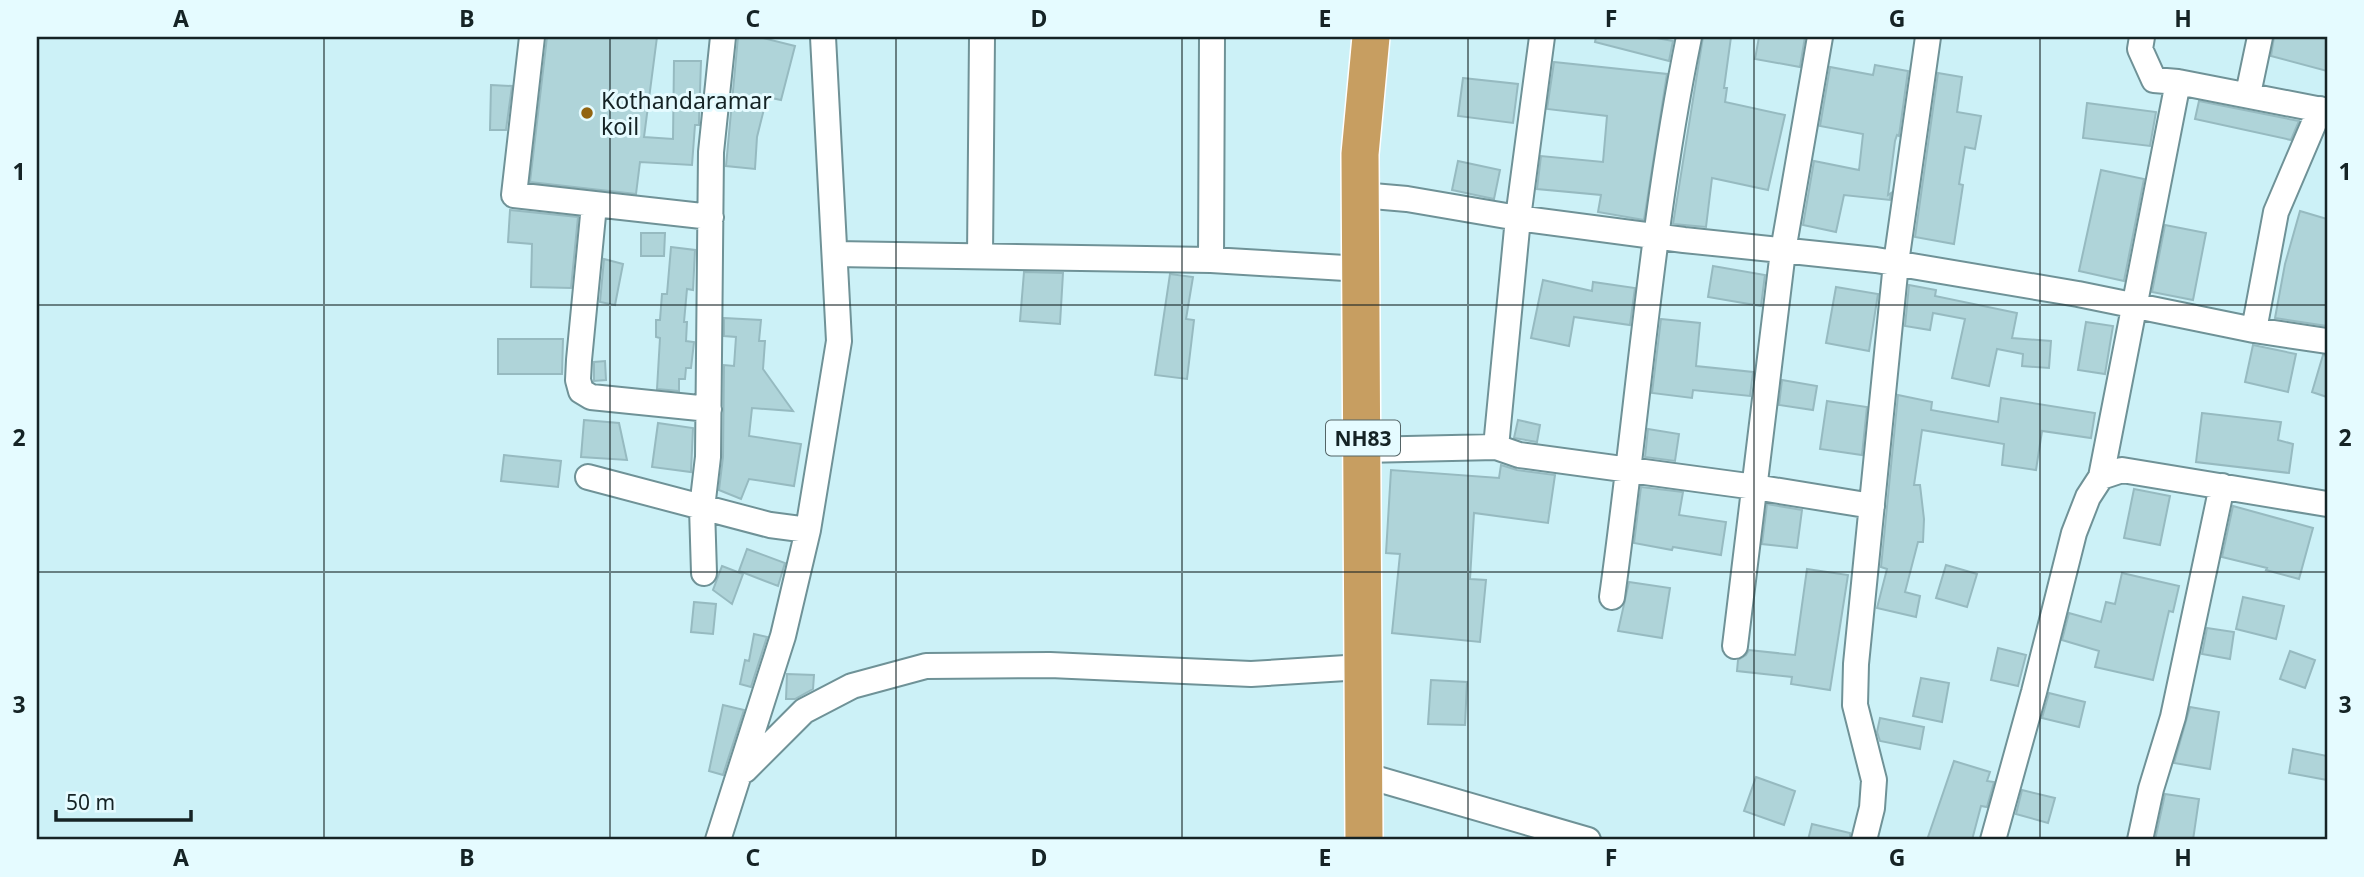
<svg xmlns="http://www.w3.org/2000/svg" width="2364" height="877" font-family="'Noto Sans',sans-serif">
  <style>
    .building { fill: #afd4d9; stroke: #96bac0; stroke-width: 2 }
    .lines { fill: none; stroke-linecap: round; stroke-linejoin: round }
    .minor-casing { stroke: #6f9297; stroke-width: 28 }
    .highway-casing { stroke: #fff; stroke-width: 40 }
    .minor { stroke: #fff; stroke-width: 24 }
    .highway { stroke: #c79e61; stroke-width: 37 }
    .grid { fill: none; stroke: #152325; stroke-width: 2; stroke-opacity: 0.55 }
    .poi-dot { fill: #926410; stroke: #e5fbff; stroke-width: 2.5 }
    .labels { text-anchor: middle; dominant-baseline: central; stroke-width: 6; stroke-linejoin: round; paint-order: stroke }
    .shield { fill: #e5fbff; stroke: #536466; stroke-width: 2 }
    .shield-label { font-size: 21px; font-weight: bold; fill: #152325 }
    .poi-label { font-size: 23px; fill: #152325; stroke: #e5fbff; text-anchor: start }
    .neatline { fill: none; stroke: #152325; stroke-width: 2.5 }
    .grid-label { font-size: 23px; text-anchor: middle; font-weight: bold; fill: #152325 }
  </style>
  <rect width="100%" height="100%" fill="#ccf1f7"/>
  <path class="building" d="M547,37h110l-13,100 29,2 1,-78h27l-2,60v4h-4l-3,40 -52,-3 -4,32 -106,-12z
    M738,37h21l36,9 -14,54 -14,-3 -10,40 -2,32 -29,-3z
    M1596,37h55l22,4 -4,20 -74,-19z
    M1703,37h28l-7,51h3l-2,14 60,13 -17,75 -56,-12 -6,49 -33,-3z
    M1759,37h46l-5,30 -45,-8z
    M2274,37h53v34l-56,-15z
    M1554,62l113,12 -23,146 -46,-8 3,-17 -64,-6 4,-33 62,6 4,-46 -60,-7z
    M1875,65l33,6 -9,65 -2,-1 -2,6 -7,54 3,-2 -1,7 -46,-5 -8,37 -33,-7 11,-64 45,9 4,-36 -43,-8 10,-59 43,8z
    M1938,73l24,4 -5,35 24,4 -6,33 -10,-2 -6,37 4,1 -9,59 -39,-7z
    M1463,78l55,6 -5,39 -55,-7z
    M491,85l21,1 -6,44h-16z
    M2199,101l100,20 -8,19 -96,-21z
    M2087,103l69,9 -6,34 -67,-8z
    M1458,161l42,9 -6,29 -42,-9z
    M2101,170l43,9 -20,102 -45,-10z
    M510,210l68,7 -7,71 -40,-1 1,-43 -24,-2z
    M2300,211l27,8v107l-52,-8 10,-54z
    M2165,225l41,8 -13,67 -41,-8z
    M641,233h24l-1,23h-23z
    M671,247l24,3 -2,40 -6,-1 -3,33h3l-1,19 8,1 -3,26h-5l-1,11h-6v12l-22,-2 3,-51 -4,-1v-17h4l2,-26h5z
    M604,259l19,5 -8,41 -15,-3z
    M1713,266l52,9 -4,31 -53,-9z
    M1024,272l39,1 -3,51 -40,-3z
    M1170,274l23,3 -7,42 8,1 -7,59 -32,-4z
    M1543,280l49,11 1,-9 42,6 -5,37 -56,-8 -5,29 -38,-8z
    M1909,285l27,5 -1,6 82,17 -5,25 39,3 -2,27 -27,-2 1,-12 -26,-5 -8,37 -37,-8 13,-59 -32,-6 -3,17 -25,-4z
    M1836,287l42,7 -9,57 -43,-8z
    M724,318l37,2 -2,21h6l-2,28 30,42 -41,-3 -3,28 52,8 -7,42 -45,-7 -8,20 -22,-9 4,-33 1,-92 10,1 2,-29 -12,-1z
    M1661,319l39,4 -4,43 57,6 -3,24 -57,-6 -1,8 -40,-5z
    M2086,322l27,4 -8,48 -27,-4z
    M498,339h65l-1,35h-64z
    M2253,345l43,9 -8,38 -43,-10z
    M2323,355l4,1v41l-15,-5z
    M605,361l1,19 -12,1v-19z
    M1782,380l35,6 -4,24 -34,-5z
    M1898,395l34,7 -1,8 67,12 3,-24 94,15 -4,25 -49,-7 -6,39 -34,-5 2,-21 -82,-14 -8,55h6l4,34 -1,23h-5l-13,50 15,4 -4,21 -39,-9 10,-39 -6,-2z
    M1827,401l40,6 -5,48 -42,-6z
    M2202,413l79,9 -3,18 15,4 -4,29 -93,-11z
    M584,420l35,3 8,37 -46,-3z
    M1518,420l22,5 -3,17 -23,-4z
    M658,423l35,5 -2,44 -39,-5z
    M1648,429l31,5 -4,27 -30,-4z
    M504,455l57,6 -3,26 -57,-6z
    M1501,465l16,5 38,5 -7,48 -74,-10 -4,66 16,1 -6,62 -88,-9 8,-79 -14,-1 5,-83 108,8z
    M1641,487l42,5 -4,23 47,7 -5,33 -48,-8 -1,3 -38,-7z
    M2134,489l36,7 -10,49 -36,-7z
    M1767,504l35,6 -5,38 -35,-4z
    M2233,506l80,22 -14,51 -33,-9 1,-2 -45,-11z
    M747,549l38,14 -7,23 -39,-15z
    M1946,565l31,9 -10,33 -31,-9z
    M722,566l21,8 -11,30 -19,-14z
    M1807,569l41,6 -18,115 -39,-6 1,-7 -55,-6 1,-11 8,-5 3,-5 46,5z
    M2122,573l57,13 -6,26 -4,-1 -16,69 -58,-13 4,-16 -37,-11 7,-27 32,9 5,-20 9,2z
    M1629,582l41,6 -8,50 -44,-7z
    M2243,597l41,9 -8,33 -40,-10z
    M694,602l22,2 -3,30 -22,-2z
    M2207,628l27,4 -4,27 -28,-5z
    M754,634l13,3 -16,50 -11,-3 5,-24 4,1z
    M1998,648l28,7 -8,31 -27,-6z
    M2290,651l25,9 -10,28 -25,-9z
    M787,674l27,1 -1,14 -18,10h-9z
    M1921,678l28,5 -7,39 -29,-6z
    M1431,680l36,2 -2,43 -37,-1z
    M2049,693l36,9 -6,25 -37,-9z
    M723,705l21,5 -21,65 -14,-4z
    M2190,707l29,5 -9,57 -36,-6z
    M1880,718l44,9 -4,22 -40,-8 -3,-9z
    M2293,749l34,7v24l-38,-7z
    M1954,761l36,11 -3,9 7,1 -7,25 -6,-1 -9,34h-45z
    M1756,777l39,14 -11,34 -40,-14z
    M2022,790l33,8 -7,25 -32,-9z
    M2165,794l34,5 -6,41h-38z
    M1812,824l38,9v7h-42z"/>
  <g class="lines">
    <defs>
      <path id="minor" d="M532,37l-18,158 197,22
        M2142,37l-2,12 14,31 24,2 149,29
        M2248,94l12,-57
        M1361,195l46,4 111,19 166,22 192,20 202,34 176,36 73,11
        M594,205l-15,155 -1,20 3,11 10,6 118,12
        M835,254l376,6 151,9
        M980,256l2,-219
        M1211,260l1,-223
        M2254,330l22,-118 44,-103
        M1496,447l22,-229 24,-181
        M1363,450l133,-3 23,8 236,32 117,19
        M588,477l182,48 38,5
        M2101,477l77,-395
        M704,573l-2,-65 6,-51 3,-305 12,-115
        M1612,597c26,-186 39,-375 77,-560
        M1735,646l48,-395 37,-214
        M745,770l59,-59 48,-25 74,-20 124,-1 201,9 111,-7
        M1364,775l224,65
        M718,840l65,-204 25,-106 31,-189 -16,-304
        M1864,840l8,-32 2,-28 -19,-75 1,-41 40,-401 32,-226
        M1993,840l41,-148 40,-159 14,-36 13,-20 21,-7 205,34
        M2140,840l11,-51 22,-72 49,-231"/>
      <path id="highway" d="M1364,840l-4,-686 11,-117"/>
    </defs>
    <use href="#minor" class="minor-casing"/>
    <use href="#highway" class="highway-casing"/>
    <use href="#minor" class="minor"/>
    <use href="#highway" class="highway"/>
  </g>
  <path class="grid" d="M324,37v803M610,37v803M896,37v803M1182,37v803M1468,37v803M1754,37v803M2040,37v803M37,305h2290M37,572h2290"/>
  <circle class="poi-dot" cx="587" cy="113" r="7"/>
  <g class="labels">
    <rect class="shield" x="1326" y="420.5" width="74" height="35" rx="5"/>
    <g class="shield-label">
      <text x="1363" y="438">NH83</text>
    </g>
    <g class="poi-label">
      <text x="601" y="100">Kothandaramar<tspan x="601" dy="26">koil</tspan></text>
    </g>
  </g>
  <rect width="2364" height="877" fill="none" stroke="#e5fbff" stroke-width="77"/>
  <path d="M56 810v10h135v-10" fill="none" stroke="#152325" stroke-width="3.5"/>
  <text x="66" y="810" font-size="21" fill="#152325" stroke="#e5fbff" stroke-width="5" paint-order="stroke">50 m</text>
  <rect x="38" y="38" width="2288" height="800" class="neatline"/>
  <g class="grid-label">
    <text x="181" y="27">A</text>
    <text x="467" y="27">B</text>
    <text x="753" y="27">C</text>
    <text x="1039" y="27">D</text>
    <text x="1325" y="27">E</text>
    <text x="1611" y="27">F</text>
    <text x="1897" y="27">G</text>
    <text x="2183" y="27">H</text>
    <text x="19" y="180">1</text>
    <text x="2345" y="180">1</text>
    <text x="19" y="446">2</text>
    <text x="2345" y="446">2</text>
    <text x="19" y="713">3</text>
    <text x="2345" y="713">3</text>
    <text x="181" y="866">A</text>
    <text x="467" y="866">B</text>
    <text x="753" y="866">C</text>
    <text x="1039" y="866">D</text>
    <text x="1325" y="866">E</text>
    <text x="1611" y="866">F</text>
    <text x="1897" y="866">G</text>
    <text x="2183" y="866">H</text>
  </g>
</svg>
